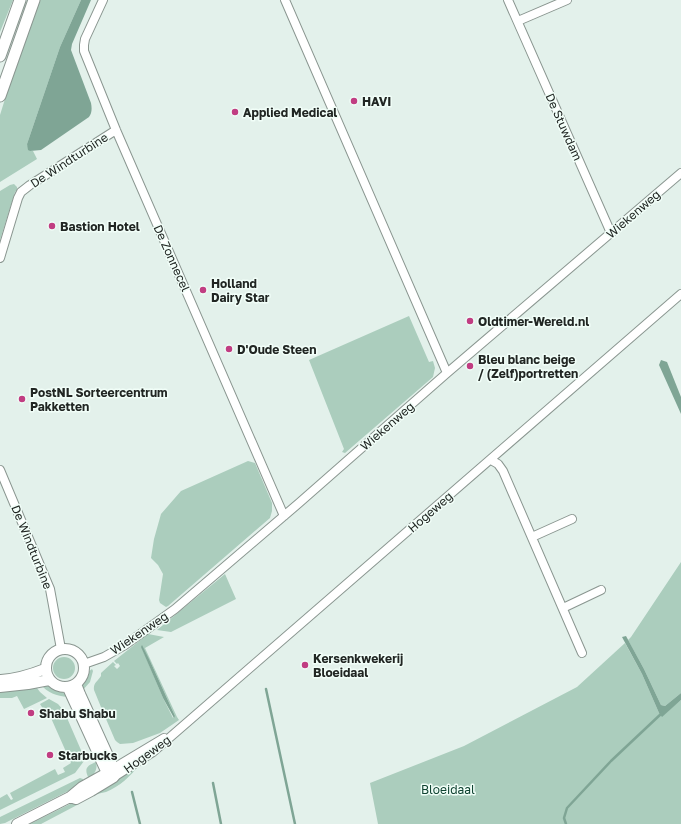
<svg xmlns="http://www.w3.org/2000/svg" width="681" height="824" font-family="'Golos Text',sans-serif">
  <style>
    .green { fill: #abcdbd; fill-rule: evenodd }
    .water { fill: #7fa595 }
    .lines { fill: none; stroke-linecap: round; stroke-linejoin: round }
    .stream { stroke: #7fa595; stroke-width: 2.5 }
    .minor-casing { stroke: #8a9690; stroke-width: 10 }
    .tertiary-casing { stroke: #8a9690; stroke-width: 12 }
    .secondary-casing { stroke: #8a9690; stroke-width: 13 }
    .minor { stroke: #fff; stroke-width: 8 }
    .tertiary { stroke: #fff; stroke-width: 10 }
    .secondary { stroke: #fff; stroke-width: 11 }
    .poi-dot { fill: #c13d82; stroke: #f1fef8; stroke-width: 1.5 }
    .labels { text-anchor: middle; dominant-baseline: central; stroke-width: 3; stroke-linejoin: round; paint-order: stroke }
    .poi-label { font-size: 12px; font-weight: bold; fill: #212623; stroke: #f1fef8; text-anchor: start }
    .street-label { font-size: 12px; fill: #212623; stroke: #f1fef8 }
    .park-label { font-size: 12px; fill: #0f4331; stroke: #f1fef8 }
  </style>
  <rect width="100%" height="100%" fill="#e3f1eb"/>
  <path class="green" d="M0,0h13l-13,32z
    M40,0h41l-21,47 -33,97 3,7h3l4,8 -37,23v-67l10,-32z
    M14,184l3,3v3l-2,2 -15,48v-49l10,-6z
    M409,316l20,46 4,-1 2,7 -2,9 -88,76 -3,-1 2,-3 -35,-89z
    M248,461l7,2 17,40v8l-2,7 -102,88 -2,1 -6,-4 -1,-3 4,-26 -5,-9 -7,-7 3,-19 7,-25 20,-23z
    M681,562v131l-16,13 -4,-1 -17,-36 -16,-29 3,-3z
    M225,574l11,25 -65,33 -14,-2z
    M148,634l16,3 -19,11 32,69 2,3 -19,13 -27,10 -13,1 -3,-2 -2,-2 -9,-21 2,-1 -3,-7 -2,1 -9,-22c-1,-7 4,-9 7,-14v-3l12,-11 3,3 -2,1 3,3 3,-3 -2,-3 -1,1 -3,-3zM141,646l10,17 24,53 -2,2 -10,-20z
    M625,643l17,31 17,39 3,3 19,-16v124h-303l-8,-41 94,-37 113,-59z
    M53 668a11 11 0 1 1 22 0a11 11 0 1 1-22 0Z
    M92,669l1,2 -3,11 -8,9c-1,-9 3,-17 10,-22z
    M40,684c8,1 23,6 28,13 -12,-1 -20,-4 -28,-13z
    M37,688l3,4 7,6 -23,11 -7,-13 -5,2h-12v-6z
    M49,699l9,5 6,7 20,46v4l-9,12 -75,37v-12l7,-4 4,6 2,-1 -3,-6 45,-24 3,6 7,-3 -2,-4 8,-5 -20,-45 -6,-6 -5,-8z
    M96,762c2,7 -2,13 -7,17 -5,-10 -3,-13 7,-17z
    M139,765c-7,10 -20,22 -33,27 -3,1 -6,1 -9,2l-2,-1z
    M80,778l3,1 1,4 -79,40 -5,1v-7z
    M76,801l3,3 -38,20h-11z"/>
  <path class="water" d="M81,0h10l-19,44 -1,6 20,53c1,5 1,10 -2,14l-48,33 -11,1 -2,-1 -1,-6 33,-97z
    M661,360l6,2 14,35v17l-22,-49z
    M626,636l18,33 17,36 4,1 16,-13v7l-19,17 -3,-4 -17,-39 -20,-37z
    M142,645l9,18 24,53 -1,2 -11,-20 -22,-51z"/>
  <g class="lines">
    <path class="stream" d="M266,689l29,135
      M213,783l8,41
      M132,792l8,32
      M566,824l-2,-6 3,-10 44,-47 51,-48"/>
    <defs>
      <path id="minor" d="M103,0l-18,39 -1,6v6l32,79 168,386
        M285,0l162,373
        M508,0l103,233
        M518,21l49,-21
        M0,258l18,-60 3,-6 9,-7 86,-55
        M491,460l7,4 5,7 79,182
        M0,470l50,119 11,60
        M532,537l40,-18
        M563,608l38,-18
        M84,664l20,-7 21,-12 50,-36 124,-106 148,-130 234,-200
        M109,771l55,-33
        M114,777l39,-25 528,-458"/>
      <path id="tertiary" d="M46 668a19 19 0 1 1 38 0a19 19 0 1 1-38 0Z
        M1,680c15,-1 29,-5 44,-11
        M0,687l28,-3 21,-4
        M68,688l39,85 5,3
        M70,797l6,2 15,-8 23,-14v-8l-34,-75 -4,-10
        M17,824l53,-27 12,-10 25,-14"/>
      <path id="secondary" d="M0,56l20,-56
        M0,96l34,-96"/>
    </defs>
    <use href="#minor" class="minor-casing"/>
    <use href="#tertiary" class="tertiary-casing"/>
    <use href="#secondary" class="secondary-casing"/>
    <use href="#minor" class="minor"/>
    <use href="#tertiary" class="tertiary"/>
    <use href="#secondary" class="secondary"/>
  </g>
  <g class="poi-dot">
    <circle cx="354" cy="101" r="4"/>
    <circle cx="235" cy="112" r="4"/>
    <circle cx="52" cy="226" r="4"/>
    <circle cx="203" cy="290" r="4"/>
    <circle cx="470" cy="321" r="4"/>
    <circle cx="229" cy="349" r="4"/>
    <circle cx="470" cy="366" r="4"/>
    <circle cx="22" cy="399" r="4"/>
    <circle cx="305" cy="665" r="4"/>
    <circle cx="31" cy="713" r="4"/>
    <circle cx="50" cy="755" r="4"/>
  </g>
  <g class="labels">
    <g class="poi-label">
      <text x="362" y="101">HAVI</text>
      <text x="243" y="112">Applied Medical</text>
      <text x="60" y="226">Bastion Hotel</text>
      <text x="211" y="283">Holland<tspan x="211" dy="14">Dairy Star</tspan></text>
      <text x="478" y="321">Oldtimer-Wereld.nl</text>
      <text x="237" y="349">D'Oude Steen</text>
      <text x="478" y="359">Bleu blanc beige<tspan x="478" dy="14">/ (Zelf)portretten</tspan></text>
      <text x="30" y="392">PostNL Sorteercentrum<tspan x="30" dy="14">Pakketten</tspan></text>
      <text x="313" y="658">Kersenkwekerij<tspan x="313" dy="14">Bloeidaal</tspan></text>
      <text x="39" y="713">Shabu Shabu</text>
      <text x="58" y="755">Starbucks</text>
    </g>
    <g class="street-label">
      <text transform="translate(564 127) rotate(66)">De Stuwdam</text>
      <text transform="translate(69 160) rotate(-33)">De Windturbine</text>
      <text transform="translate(633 214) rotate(-41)">Wiekenweg</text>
      <text transform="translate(172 258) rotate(66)">De Zonnecel</text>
      <text transform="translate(387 426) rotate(-41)">Wiekenweg</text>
      <text transform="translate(430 512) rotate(-41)">Hogeweg</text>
      <text transform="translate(32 547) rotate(68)">De Windturbine</text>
      <text transform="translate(139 633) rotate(-34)">Wiekenweg</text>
      <text transform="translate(147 754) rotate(-36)">Hogeweg</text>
    </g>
    <g class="park-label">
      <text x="448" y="789">Bloeidaal</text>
    </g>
  </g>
</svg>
